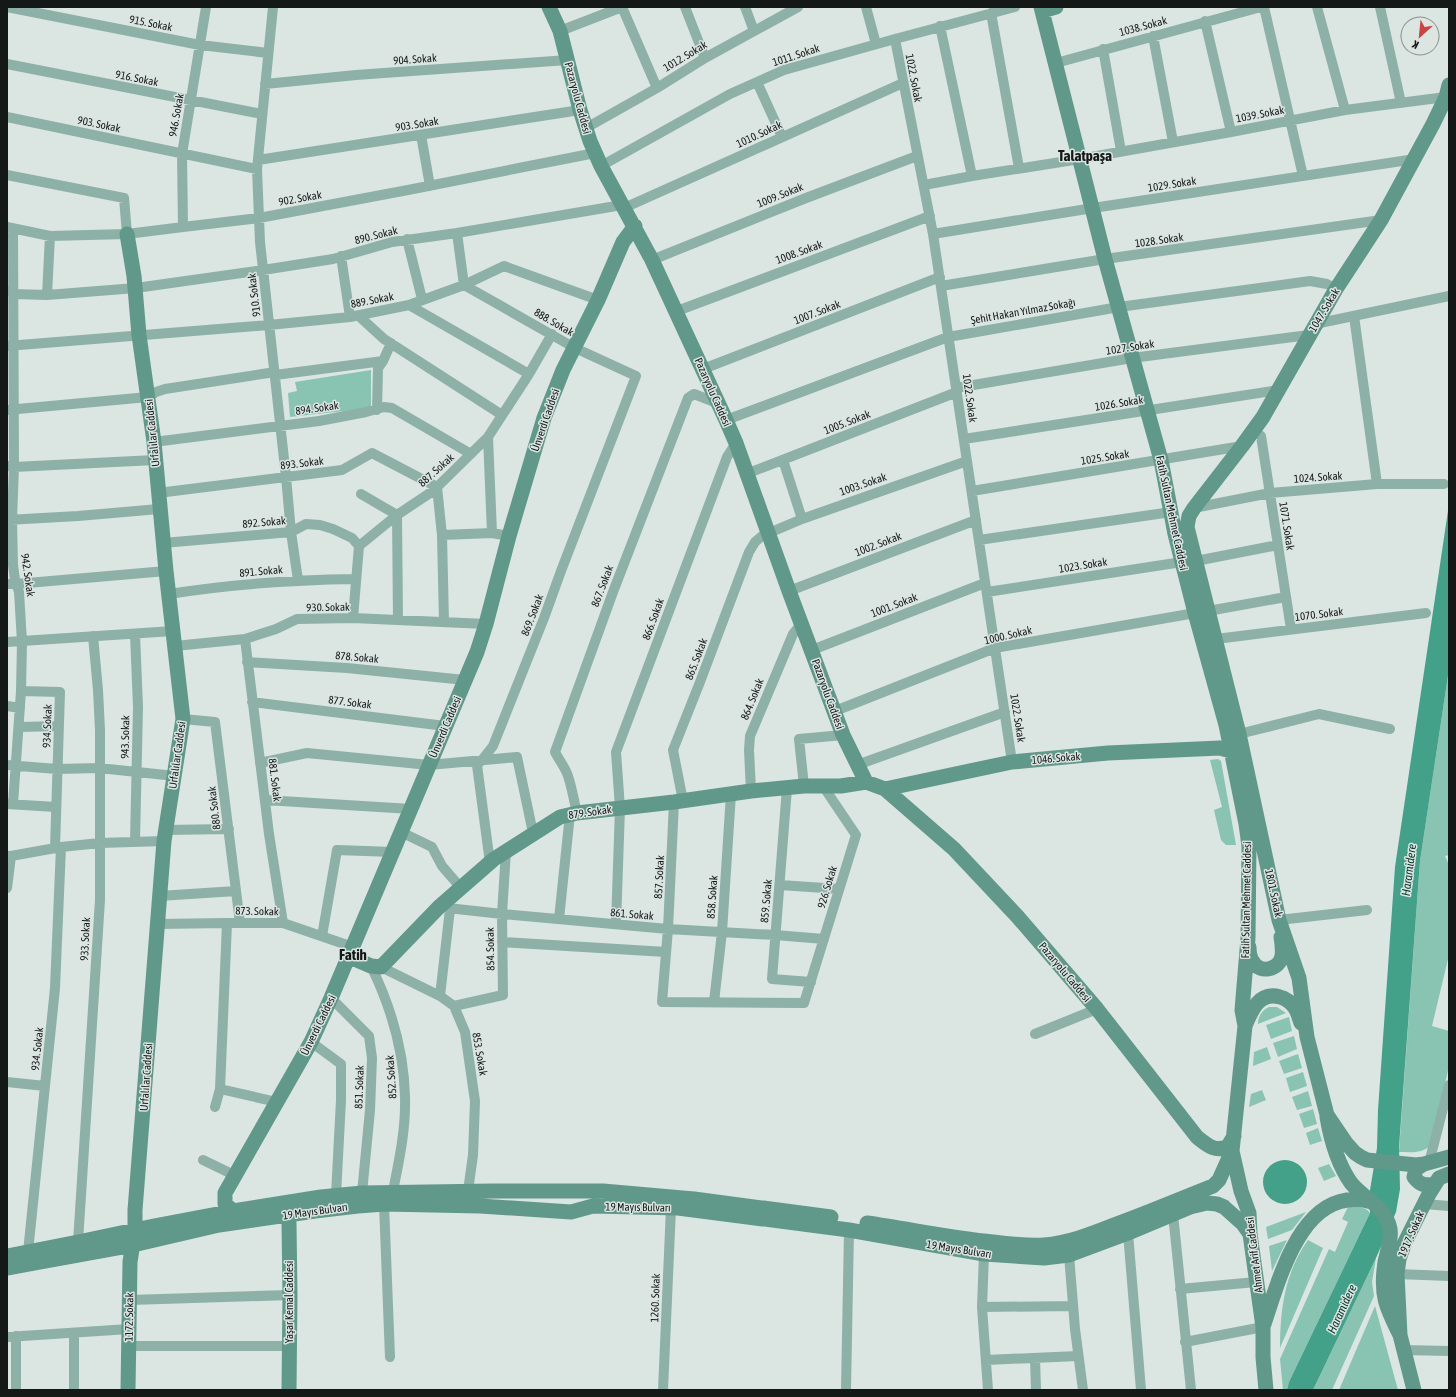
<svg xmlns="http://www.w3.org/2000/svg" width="1456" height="1397" font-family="'Asap Condensed',sans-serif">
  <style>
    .green { fill: #89c4b2 }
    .water { fill: #43a089 }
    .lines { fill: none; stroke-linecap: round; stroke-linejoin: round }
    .street { stroke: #8db1a6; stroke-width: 10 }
    .secondary { stroke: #609989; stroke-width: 15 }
    .labels { text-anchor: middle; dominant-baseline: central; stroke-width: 3; stroke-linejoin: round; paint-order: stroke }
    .street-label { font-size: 11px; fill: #141817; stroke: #dbe5e2 }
    .water-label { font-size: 12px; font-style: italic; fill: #09352b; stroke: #dbe5e2 }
    .district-label { font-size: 15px; font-weight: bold; fill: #141817; stroke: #dbe5e2 }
  </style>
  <rect width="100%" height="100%" fill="#dbe5e2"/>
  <path class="green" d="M371,370v38l-81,9 -2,-24 9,-2 -2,-9z
    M1449,669v186l-4,1 4,9v90l-17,71 17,5v35l-18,79c-9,9 -20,7 -32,7l21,-291z
    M1218,759l3,2 15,84h-10l-5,-5 -7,-30 8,-3 -12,-47z
    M1269,1007h8l9,6 -28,11c0,-8 4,-14 11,-17z
    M1289,1017l3,14 -21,8 -5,-14z
    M1294,1036l3,13 -19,8 -5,-14z
    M1267,1047l4,12 -18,7 1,-14z
    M1298,1054l4,14 -18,6 -5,-13z
    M1303,1072l4,14 -17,6 -4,-14z
    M1262,1090l4,10 -17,7 2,-13z
    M1308,1091l4,15 -15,4 -5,-13z
    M1313,1109l4,15 -13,4 -5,-14z
    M1318,1128l4,13 -12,4 -4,-12z
    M1329,1164l7,12 -12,5 -6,-13z
    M1348,1207c8,0 18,-1 22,6l-81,169 -2,8h-4l-3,-31 49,-110 6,3 13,-30 -6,-3z
    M1306,1212l-14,18 -24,9 -2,-12z
    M1287,1240l-15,31 -3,-25z
    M1308,1240l15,8 -43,100c0,-39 5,-76 28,-108z
    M1376,1258l-4,24 2,14 -42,94h-19z
    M1375,1306l23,84h-59z"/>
  <path class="water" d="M1449,504v165l-29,192 -21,286 1,42 -4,23 -20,46 -63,132h-26l2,-8 81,-169v-23l7,-42 1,-38 17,-243z
    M1263 1182a22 22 0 1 1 44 0a22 22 0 1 1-44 0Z"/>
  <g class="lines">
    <path class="street" d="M7,7l193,38 68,8
      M273,7l-16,162 3,73 26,235 5,55 7,48
      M622,7l35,81
      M685,7l20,51
      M745,7l9,24
      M866,7l10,37
      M1264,7l39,169
      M1317,7l28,103
      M1380,7l21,96
      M991,13l28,155
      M1205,21l26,111
      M940,26l32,150
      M560,31l62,-24
      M1153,36l20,106
      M895,39l38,195 79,528
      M1103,49l18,102
      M1056,63l205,-56
      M7,64l255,50
      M757,82l25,55
      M265,84l91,-9 212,-15
      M7,117l250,52
      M586,128l71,-40 48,-30 93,-51
      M421,135l9,51
      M258,160l322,-50
      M601,166l129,-72 54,-24 111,-31 120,-32
      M7,175l117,23 3,36
      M924,185l48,-9 108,-17 151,-27 114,-22 101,-13
      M624,208l279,-125
      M7,227l43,9 77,-2 56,-7 76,-9 149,-28 187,-37
      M183,227l-1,-73 24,-147
      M457,233l7,52 111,63 61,28 -75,195 -17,47 -51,128 -11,14 -5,5 13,98
      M933,234l160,-26 322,-49
      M407,239l15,60
      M341,256l9,61
      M652,260l154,-62 111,-42
      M941,286l164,-27 276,-39
      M7,291h3l4,3 33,1 89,-7 127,-18 70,-11 59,-17 65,-9 165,-28
      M47,295l3,-59
      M409,305l120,69
      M677,311l253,-95
      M360,315l1,3 23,21 118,76
      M1354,316l23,168
      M1315,324l134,-28
      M7,346l262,-21 81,-8 59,-12 55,-20 40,-19 94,34
      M703,369l237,-92
      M275,375l108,-14
      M956,388l176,-30 177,-23
      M7,410l141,-13 8,-5 9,-3 110,-17
      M377,410l1,-42 5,-7 8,-18
      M726,420l222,-83 171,-30 191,-26 17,3 9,5
      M1253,431l8,5 30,193
      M488,437l4,96
      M964,439l314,-49
      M154,442l165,-21 47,-9 18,-5 8,1 79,46
      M783,460l19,59
      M7,466l7,1 141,-7
      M746,474l211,-82
      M972,491l270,-45
      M158,493l184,-23 30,-17 65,34 5,48 2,87
      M361,494l36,21 1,105
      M1194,508l76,-15 107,-9h67
      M7,520l71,-4 81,-7
      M442,535l50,-2 17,3
      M979,540l192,-28
      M163,543l128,-11 15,-8 14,1 13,4 19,9 7,8
      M1196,561l82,-16
      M7,584h9l150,-13
      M789,591l187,-71
      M987,592l195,-30
      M169,594c62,-10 123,-14 187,-15
      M1208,611l78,-14
      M353,618l6,-72 38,-31 36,-24 55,-54 41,-63 23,-40
      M135,634l3,73 -3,134
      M245,639l24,195 14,89
      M1216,639l210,-26
      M7,642l166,-11
      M175,646l70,-7 31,-10 21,-10 56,-1 133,6
      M812,650l173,-67
      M247,662l100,6 118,12
      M21,691l39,1 -5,156
      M252,702l193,24
      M7,706l13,2
      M835,711l160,-63 200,-35
      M183,719l32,3 25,201
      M19,727l40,-1
      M1239,734l80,-20 71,15
      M260,763l47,-10 122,12 88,-8 16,76
      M7,765l50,4 42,-1 76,8
      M857,765l148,-53
      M804,786l-5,-47 44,-4
      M787,788l-15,191 39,3
      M751,791l-2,-41 1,-14 43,-102 9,-11
      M265,800l146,9
      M683,801l-10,-51 27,-68 49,-130 6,-10 7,-6 40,-17 165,-58
      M674,802l-6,127 -6,73 142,1 52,-168 -33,-49
      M7,804l49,3
      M13,804l8,-113 1,-49 -3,-50 -4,-12 -2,-15 -1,-45 2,-53 -1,-238
      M577,813c-3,-12 -5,-25 -9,-37 -3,-9 -9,-16 -13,-24l58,-160 75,-194 6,-4 23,9
      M165,830l64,-1
      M401,832l31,15 10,19 19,22
      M7,856h4l50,-9 39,-4 64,-2
      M780,885l59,4
      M7,888l4,-32
      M159,896l77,-5
      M439,907l63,7 166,15 107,6 49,4
      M559,919l11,-105
      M1279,920l88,-10
      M227,923l-7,166 57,13
      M157,924l70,-1h56l70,24
      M616,924l4,-116 -4,-56 111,-295 9,-14
      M322,936l15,-86 56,2
      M502,942l164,10
      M371,966c20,41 33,85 34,131 1,32 -6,64 -12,94
      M381,967l59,29 14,10 11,26 10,69 -2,54 -5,36
      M440,996l10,-87
      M331,998l38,38 3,22 -2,52 -8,83
      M714,1002l8,-70 9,-138
      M454,1006l49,-11 -1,-81 4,-63
      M1035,1034l62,-25
      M311,1042l30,22v36l-5,95
      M7,1082l38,4
      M215,1107l5,-18
      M203,1160l31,15
      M1429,1163l20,-78
      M384,1204l6,153
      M1424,1204l25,2
      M1173,1214l18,176
      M1128,1233l13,157
      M78,1242l22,-342v-170l-2,-40 -5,-54
      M28,1252l27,-264 6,-141
      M984,1254l-2,53 6,83
      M1069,1255l6,74 8,61
      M1397,1274l52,2
      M1180,1289l76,-7
      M130,1300l160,-5
      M982,1307l91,-1
      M74,1333v57
      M16,1336v54
      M7,1337l122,-8
      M1185,1342l78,-15
      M129,1346h160
      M1403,1350l46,1
      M1035,1358l1,32
      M986,1360l92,-4
      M663,1390l8,-182
      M846,1390l3,-160"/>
    <path class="secondary" d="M549,7l11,24 20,79 10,31 11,25 51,94 74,160 10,23 53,148 54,144 23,47
      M1041,7l64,252 56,201 14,74 20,79 31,112 20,99 3,22 -1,92 -6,72 3,16
      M1042,11l14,-4
      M1449,85l-3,12 -13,27 -52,96 -45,69 -73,128 -21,29 -48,62 -5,8 -2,11 52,207 40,186 20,58 8,59 20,78 19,28 9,10 6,4 6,3 49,5 8,-1 25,-7
      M127,234l7,42 5,59 15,107 12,129 17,148 -19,122 -29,369v20l-5,32 -2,128
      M885,789l127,-27 96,-9 112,-5 18,5
      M1249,947c0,5 1,11 4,15 7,12 26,8 29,-6 1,-6 0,-13 -1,-19
      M350,957l21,9 10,1 58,-60 55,-48 66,-42 17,-4 97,-11 77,-11 53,-5h37l25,-4 19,7 69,60 63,67 80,93 100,128c10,8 19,16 31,9l6,-10
      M1327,1117c4,24 10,46 24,66 13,16 35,24 39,46 2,10 -3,23 -5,33 -5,33 1,45 15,73
      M1424,1164l-8,5 -2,8c6,8 11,9 20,7
      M233,1211l-8,-7v-11l86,-151 20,-44 146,-346 9,-28 23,-88 35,-118 19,-48 35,-70 25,-58 12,-16
      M286,1215l3,8 1,72 -1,95
      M867,1223c42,6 84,15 126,19 17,2 34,4 51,3 25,-2 47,-11 70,-20 33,-12 66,-26 99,-39l6,-6 13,-29
      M7,1256l71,-14 76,-16 79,-15 88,-14 41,-4 131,-2h110l91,8 137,18
      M7,1268l126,-23 86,-20 96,-14 43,-5 26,-2 96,2 91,6 22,-6 85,2 171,22 135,24 60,4 25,-3 59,-22 62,-26 17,-4 10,1 7,3 19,17 7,10
      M1264,1324c16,-47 39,-141 108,-122
      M1266,1390l-3,-33v-30l-13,-93 -1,-21 -8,-22 -9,-40 13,-125c6,-15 14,-35 35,-29 5,1 12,6 15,11 3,4 4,10 6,15
      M1414,1390l-14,-55 -3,-61 2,-15 6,-17 24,-48 10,-16 10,-4"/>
  </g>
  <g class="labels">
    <g class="street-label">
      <text transform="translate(151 23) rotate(11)">915. Sokak</text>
      <text transform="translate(1143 26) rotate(-15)">1038. Sokak</text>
      <text transform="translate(796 55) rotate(-18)">1011. Sokak</text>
      <text transform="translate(685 56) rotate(-31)">1012. Sokak</text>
      <text transform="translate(415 59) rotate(-4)">904. Sokak</text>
      <text transform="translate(137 78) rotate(11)">916. Sokak</text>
      <text transform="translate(914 78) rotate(79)">1022. Sokak</text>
      <text transform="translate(578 98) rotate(75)">Pazaryolu Caddesi</text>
      <text transform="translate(1260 114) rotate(-11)">1039. Sokak</text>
      <text transform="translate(176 115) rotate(-80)">946. Sokak</text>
      <text transform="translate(99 124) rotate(12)">903. Sokak</text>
      <text transform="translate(417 124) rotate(-9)">903. Sokak</text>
      <text transform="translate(759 134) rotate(-25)">1010. Sokak</text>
      <text transform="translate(1172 184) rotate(-9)">1029. Sokak</text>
      <text transform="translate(780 195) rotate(-22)">1009. Sokak</text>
      <text transform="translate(300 198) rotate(-10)">902. Sokak</text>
      <text transform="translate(376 235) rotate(-14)">890. Sokak</text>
      <text transform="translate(1159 240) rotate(-8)">1028. Sokak</text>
      <text transform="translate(799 252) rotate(-20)">1008. Sokak</text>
      <text transform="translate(254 295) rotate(-97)">910. Sokak</text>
      <text transform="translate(372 300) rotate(-11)">889. Sokak</text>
      <text transform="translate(1324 310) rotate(-59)">1047. Sokak</text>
      <text transform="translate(1023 311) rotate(-10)">Şehit Hakan Yılmaz Sokağı</text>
      <text transform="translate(817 312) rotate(-21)">1007. Sokak</text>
      <text transform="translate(554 322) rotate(30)">888. Sokak</text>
      <text transform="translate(1130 347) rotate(-9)">1027. Sokak</text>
      <text transform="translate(713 392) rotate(66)">Pazaryolu Caddesi</text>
      <text transform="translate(970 398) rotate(82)">1022. Sokak</text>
      <text transform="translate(1119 403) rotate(-9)">1026. Sokak</text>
      <text transform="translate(317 408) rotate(-8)">894. Sokak</text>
      <text transform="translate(545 420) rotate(-71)">Ünverdi Caddesi</text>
      <text transform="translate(847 422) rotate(-21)">1005. Sokak</text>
      <text transform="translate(152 433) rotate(-96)">Urfalılar Caddesi</text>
      <text transform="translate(1105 457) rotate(-9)">1025. Sokak</text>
      <text transform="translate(302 463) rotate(-7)">893. Sokak</text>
      <text transform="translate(436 470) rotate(-42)">887. Sokak</text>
      <text transform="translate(1318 477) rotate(-4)">1024. Sokak</text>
      <text transform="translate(863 484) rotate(-19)">1003. Sokak</text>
      <text transform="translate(1172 513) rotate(78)">Fatih Sultan Mehmet Caddesi</text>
      <text transform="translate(264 522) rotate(-5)">892. Sokak</text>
      <text transform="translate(1287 526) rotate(81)">1071. Sokak</text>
      <text transform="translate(878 544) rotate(-21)">1002. Sokak</text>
      <text transform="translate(1083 565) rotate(-9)">1023. Sokak</text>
      <text transform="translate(261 571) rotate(-5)">891. Sokak</text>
      <text transform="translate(28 575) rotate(82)">942. Sokak</text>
      <text transform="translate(602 586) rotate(-69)">867. Sokak</text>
      <text transform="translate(894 605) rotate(-21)">1001. Sokak</text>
      <text transform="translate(328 607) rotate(-1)">930. Sokak</text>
      <text transform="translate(1319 614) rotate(-7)">1070. Sokak</text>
      <text transform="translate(532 615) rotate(-69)">869. Sokak</text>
      <text transform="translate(653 619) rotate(-70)">866. Sokak</text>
      <text transform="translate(1008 635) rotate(-13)">1000. Sokak</text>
      <text transform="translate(357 657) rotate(5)">878. Sokak</text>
      <text transform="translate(696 659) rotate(-69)">865. Sokak</text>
      <text transform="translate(828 694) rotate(70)">Pazaryolu Caddesi</text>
      <text transform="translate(752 699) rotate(-68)">864. Sokak</text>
      <text transform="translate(350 702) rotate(7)">877. Sokak</text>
      <text transform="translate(1018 718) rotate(81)">1022. Sokak</text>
      <text transform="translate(47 726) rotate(-88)">934. Sokak</text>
      <text transform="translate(445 727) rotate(-67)">Ünverdi Caddesi</text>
      <text transform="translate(125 737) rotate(-89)">943. Sokak</text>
      <text transform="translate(177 755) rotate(-82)">Urfalılar Caddesi</text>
      <text transform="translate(1056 758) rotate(-5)">1046. Sokak</text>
      <text transform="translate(275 780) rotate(83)">881. Sokak</text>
      <text transform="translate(214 808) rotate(-97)">880. Sokak</text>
      <text transform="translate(590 812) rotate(-8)">879. Sokak</text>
      <text transform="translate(659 877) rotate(-87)">857. Sokak</text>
      <text transform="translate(827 887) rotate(-73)">926. Sokak</text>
      <text transform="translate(1274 893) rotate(78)">1801. Sokak</text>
      <text transform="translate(712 897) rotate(-86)">858. Sokak</text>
      <text transform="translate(1246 900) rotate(-89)">Fatih Sultan Mehmet Caddesi</text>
      <text transform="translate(766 901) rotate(-85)">859. Sokak</text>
      <text transform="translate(257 911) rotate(1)">873. Sokak</text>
      <text transform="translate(632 914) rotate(5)">861. Sokak</text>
      <text transform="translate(85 939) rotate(-87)">933. Sokak</text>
      <text transform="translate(490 949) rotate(-91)">854. Sokak</text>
      <text transform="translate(1065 972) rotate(50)">Pazaryolu Caddesi</text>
      <text transform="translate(318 1025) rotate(-64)">Ünverdi Caddesi</text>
      <text transform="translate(37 1049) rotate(-84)">934. Sokak</text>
      <text transform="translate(480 1054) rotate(80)">853. Sokak</text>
      <text transform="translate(146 1077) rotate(-86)">Urfalılar Caddesi</text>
      <text transform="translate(391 1077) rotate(-94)">852. Sokak</text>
      <text transform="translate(359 1087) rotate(-88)">851. Sokak</text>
      <text transform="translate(638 1207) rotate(1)">19 Mayıs Bulvarı</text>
      <text transform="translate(315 1211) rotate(-8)">19 Mayıs Bulvarı</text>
      <text transform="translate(1411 1234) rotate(-66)">1917. Sokak</text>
      <text transform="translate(959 1249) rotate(9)">19 Mayıs Bulvarı</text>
      <text transform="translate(1254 1255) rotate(-97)">Ahmet Arif Caddesi</text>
      <text transform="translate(655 1298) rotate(-88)">1260. Sokak</text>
      <text transform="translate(289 1302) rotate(-90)">Yaşar Kemal Caddesi</text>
      <text transform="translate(129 1317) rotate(-89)">1172. Sokak</text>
    </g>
    <g class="water-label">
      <text transform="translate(1409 870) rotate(-83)">Haramidere</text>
      <text transform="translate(1342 1309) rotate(-65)">Haramidere</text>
    </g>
    <g class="district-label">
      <text x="1085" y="155">Talatpaşa</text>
      <text x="353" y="954">Fatih</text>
    </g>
  </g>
  <rect width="1456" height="1397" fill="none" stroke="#141817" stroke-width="16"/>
  <g transform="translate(1420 36) rotate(207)"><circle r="19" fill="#dbe5e2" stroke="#8b9391"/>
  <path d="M0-3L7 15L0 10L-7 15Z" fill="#d04142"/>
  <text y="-6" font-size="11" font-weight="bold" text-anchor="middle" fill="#141817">K</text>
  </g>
</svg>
